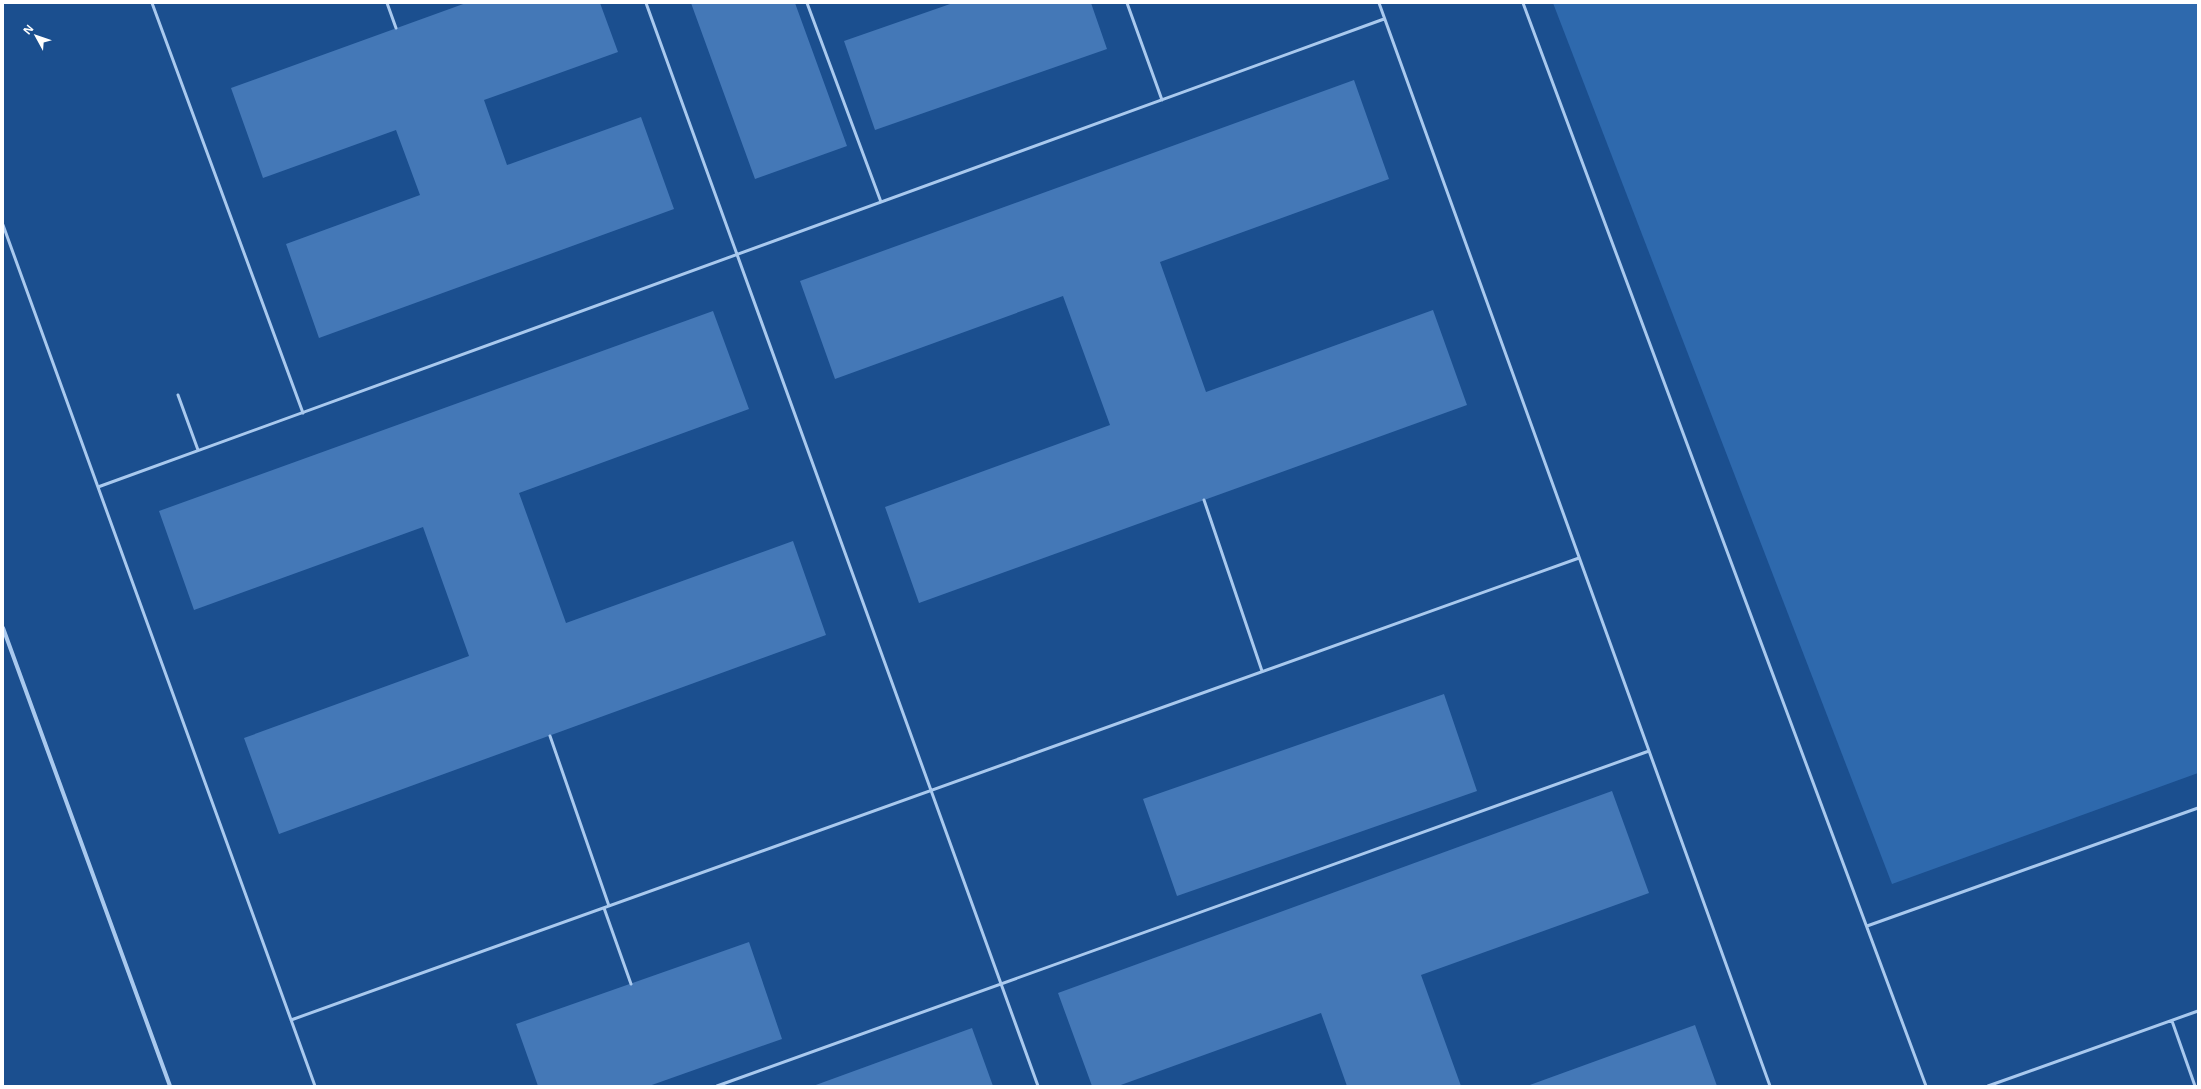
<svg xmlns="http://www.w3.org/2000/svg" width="2201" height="1089" viewBox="0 0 2201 1089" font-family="'Open Sans',sans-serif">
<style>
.green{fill:#2e69ad}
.building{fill:#4478b7}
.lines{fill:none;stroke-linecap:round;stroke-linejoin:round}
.lane{stroke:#a9c9ee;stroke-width:3}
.street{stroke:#a9c9ee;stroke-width:4}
</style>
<rect width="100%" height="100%" fill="#1b4f8f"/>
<path class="green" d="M1553,3H2198V773L1892,884Z"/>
<path class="building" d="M466,3H600L618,52L484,100L507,165L641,117L674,209L319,338L286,244L420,195L396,130L263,178L231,88Z
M691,3H795L847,146L755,179Z
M953,3H1091L1107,49L875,130L844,41Z
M1354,80L1389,179L1160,262L1206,392L1433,310L1467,405L919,603L885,507L1110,425L1063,296L835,379L800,281Z
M713,311L749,409L519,493L566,623L793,541L826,635L279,834L244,738L469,656L423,527L194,610L159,511Z
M1444,694L1477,791L1177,896L1143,799Z
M1612,791L1649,893L1421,975L1461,1086H1347L1321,1013L1118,1086H1092L1058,993Z
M749,942L782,1039L649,1086H538L516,1024Z
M1695,1025L1717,1086H1527Z
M972,1028L993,1086H813Z"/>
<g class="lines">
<path class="lane" d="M152,3L303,413
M387,3L396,28
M646,3L1038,1086
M807,3L881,202
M1127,3L1162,100
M1379,3L1770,1086
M1523,3L1926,1086
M3,225L315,1086
M178,395L198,450
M98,487L1384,19
M1204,500L1262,671
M550,736L609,906
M604,908L631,984
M1867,926L2198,808
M291,1020L1579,558
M2172,1021L2195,1086
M717,1086L1649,751
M1988,1086L2198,1011"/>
<path class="street" d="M3,628L170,1086"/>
</g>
<rect width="2201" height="1089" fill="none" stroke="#ffffff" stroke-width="8"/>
<g transform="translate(36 36) rotate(310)" stroke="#1b4f8f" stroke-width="3" paint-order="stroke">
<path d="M0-3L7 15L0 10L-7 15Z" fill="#ffffff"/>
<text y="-6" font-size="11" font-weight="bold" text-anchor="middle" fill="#ffffff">N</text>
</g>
</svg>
